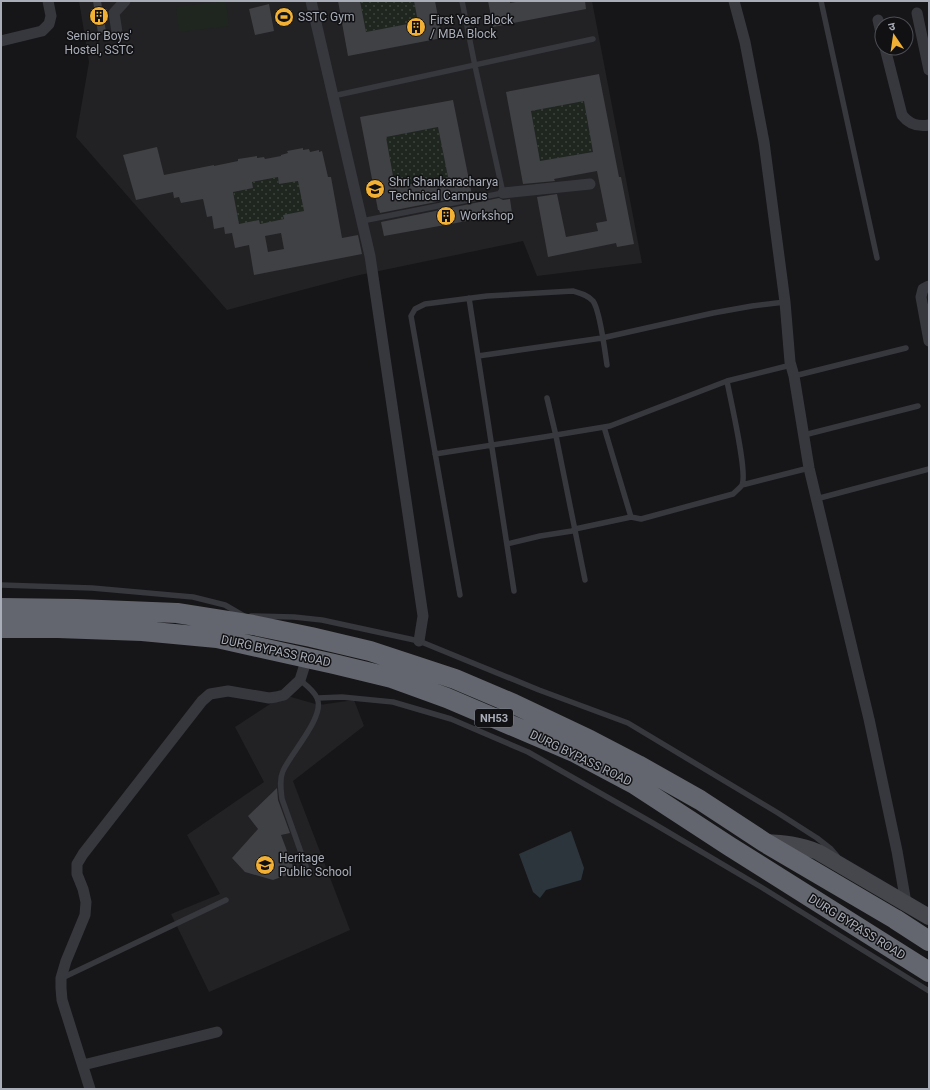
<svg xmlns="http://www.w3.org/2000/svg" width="930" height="1090" viewBox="0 0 930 1090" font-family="Roboto,'Noto Sans Devanagari',sans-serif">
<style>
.built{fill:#222225}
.park{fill:url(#park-dots)}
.pitch{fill:#1e261f}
.water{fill:#2c353c}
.building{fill:#404145;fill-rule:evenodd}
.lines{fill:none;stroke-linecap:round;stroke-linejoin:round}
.lane{stroke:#37383d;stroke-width:5.5}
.street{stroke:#37383d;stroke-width:11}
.secondary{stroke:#45474d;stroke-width:16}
.highway{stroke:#63666e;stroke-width:20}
.labels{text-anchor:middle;stroke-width:3;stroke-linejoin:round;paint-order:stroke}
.shield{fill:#111113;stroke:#7b7e86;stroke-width:1}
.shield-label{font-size:11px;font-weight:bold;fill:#a8adb8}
.poi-label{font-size:12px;fill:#a8adb8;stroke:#111113;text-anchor:start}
.street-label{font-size:12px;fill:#a8adb8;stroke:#111113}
</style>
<defs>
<pattern id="park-dots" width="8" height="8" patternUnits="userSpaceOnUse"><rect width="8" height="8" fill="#1e261f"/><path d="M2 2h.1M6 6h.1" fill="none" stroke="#3c433d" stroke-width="1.8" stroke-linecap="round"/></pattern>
</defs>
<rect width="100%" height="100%" fill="#161618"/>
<path class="built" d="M79,1H592L642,263L537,276L523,241L355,276L227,310L76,137L89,62Z
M284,695L319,705L354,700L364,726L293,781L350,930L209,992L171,914L220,894L187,835L264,782L235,727Z"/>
<path class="park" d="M360,1H414L418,22L366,32Z
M584,101L593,152L540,161L531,111Z
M438,127L448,177L395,187L386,137Z
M303,175L299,183L304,211L284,219L240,229L232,185L243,190L253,188L252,182L278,177L279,184L289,182Z"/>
<path class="pitch" d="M226,1L229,26L179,32L176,7Z"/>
<path class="water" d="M571,831L584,868L581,880L546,890L540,898L533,892L519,854Z"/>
<path class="building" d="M93,1H101L106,32L98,33Z
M338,1H360L366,32L418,22L414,1H435L442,38L348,56Z
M488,1H510V3L522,1H585L586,9L493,27Z
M269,4L274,31L255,35L249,9Z
M599,74L619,177H621L634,244L617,247L616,243L548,257L537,197L557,194L566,237L598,231L596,223L607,221L597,171L554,179L555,181L523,184L506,92ZM584,101L593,152L540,161L531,111Z
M453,100L472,195L380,213L379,210H378L360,117ZM438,127L448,177L395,187L386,137Z
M157,147L164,175L214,165V166L238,161V159L257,156V158L264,157L265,159L281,156V155L288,153L287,151L303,148V150L309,149L310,152L319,150V152L322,151L328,177H331L342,238L358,235L362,254L254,275L249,245L235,248L232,233L225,234L224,227L214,229L212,216L207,217L203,199L181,203L179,197L174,198L173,192L136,200L123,155ZM278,177L279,184L298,181L304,211L283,215L284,219L260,224L259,220L239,224L233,192L253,188L252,182ZM281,233L284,249L268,252L265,236Z
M499,198L503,200L510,199L512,213L384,236L381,222Z
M277,788L278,800L290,833L281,835L295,872L273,880L245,872L232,858L258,829L248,816Z"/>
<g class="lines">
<path class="lane" d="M821,1L877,258
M333,96L593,39
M362,221L503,193L475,66L462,1
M469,298L514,591
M478,356L602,338L713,313L752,306L785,302
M794,376L906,348
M547,398L556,436L585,580
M604,427L631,517L641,519L733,494C736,491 740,488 742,485C748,473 730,398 727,381
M804,435L918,406
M435,454L544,437L610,426L727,381L791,365
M742,485L809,468
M816,499L929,469
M507,544L540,536L572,531L575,529L631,517
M1,585L92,588L193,597L225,605L244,616
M460,595L411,316L415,309L425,304L487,296L573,291C580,293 588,295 593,301C600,310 605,352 607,365
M251,616L294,617L322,620L419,641L539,690L628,723L778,813L817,838L831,849L837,856
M300,680C306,685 314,691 317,698C326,716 290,754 283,771C279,780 281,790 282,799L309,875
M318,698L342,697L393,702L451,719L528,752L651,822L761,887L929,991
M62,978L226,900"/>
<path class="street" d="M311,1L370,256L423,616L419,641
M734,1L745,42L764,142L785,302L790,362L794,376L809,468L869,719L897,851L906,903
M917,13L929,70
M878,20L882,37
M117,32L114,13L125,1
M1,41L42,31L49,24L51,16L48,1
M885,48L902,115C909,124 917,127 929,125
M503,193L590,184
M929,286L923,289L921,297L929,341
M83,1065L217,1032
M90,1089L62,1000L61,988V978L66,961L85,915L86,902L83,889L77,874V864L83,854L202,701L210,694L228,691L269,698L276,697L284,695L300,680L307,658"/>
<path class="secondary" d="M764,842C784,843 799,844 818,852L929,917"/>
<path class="highway" d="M1,608L77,609L177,613L253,625L311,637L370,651L455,679L514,704L590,740L638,765L700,800L764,842L895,919L929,941
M1,628H58L142,631L217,638L334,664L392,678L447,698L574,752L634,784L729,846L929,972"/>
</g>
<defs>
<symbol id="building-disc" viewBox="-11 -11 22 22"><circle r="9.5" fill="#f2b134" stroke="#111113"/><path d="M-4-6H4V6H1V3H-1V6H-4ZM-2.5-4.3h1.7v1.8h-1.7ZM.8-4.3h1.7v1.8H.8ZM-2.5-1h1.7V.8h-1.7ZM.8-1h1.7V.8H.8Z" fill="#111"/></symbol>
<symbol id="stadium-disc" viewBox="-11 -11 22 22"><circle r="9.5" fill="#f2b134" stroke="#111113"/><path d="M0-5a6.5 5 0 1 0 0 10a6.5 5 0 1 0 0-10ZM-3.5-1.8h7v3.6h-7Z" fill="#111"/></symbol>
<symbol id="university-disc" viewBox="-11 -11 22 22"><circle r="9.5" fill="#f2b134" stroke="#111113"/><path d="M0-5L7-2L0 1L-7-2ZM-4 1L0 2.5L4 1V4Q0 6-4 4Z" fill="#111"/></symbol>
<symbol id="school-disc" viewBox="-11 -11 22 22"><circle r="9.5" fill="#f2b134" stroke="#111113"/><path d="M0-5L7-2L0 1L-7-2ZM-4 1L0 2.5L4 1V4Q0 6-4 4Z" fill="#111"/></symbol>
</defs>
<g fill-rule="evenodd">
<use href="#building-disc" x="88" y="5" width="22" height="22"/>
<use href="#stadium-disc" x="273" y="6" width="22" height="22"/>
<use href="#building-disc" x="405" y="16" width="22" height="22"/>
<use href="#university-disc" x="364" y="178" width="22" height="22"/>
<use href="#building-disc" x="435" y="205" width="22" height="22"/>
<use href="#school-disc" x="254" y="854" width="22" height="22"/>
</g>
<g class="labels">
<rect class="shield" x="475" y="709" width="38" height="18" rx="3"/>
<g class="shield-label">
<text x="494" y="722">NH53</text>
</g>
<g class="poi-label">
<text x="298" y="21">SSTC Gym</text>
<text x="430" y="24">First Year Block<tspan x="430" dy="14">/ MBA Block</tspan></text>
<text x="99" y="40" text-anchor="middle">Senior Boys'<tspan x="99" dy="14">Hostel, SSTC</tspan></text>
<text x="389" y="186">Shri Shankaracharya<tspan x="389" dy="14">Technical Campus</tspan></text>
<text x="460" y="220">Workshop</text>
<text x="279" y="862">Heritage<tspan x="279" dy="14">Public School</tspan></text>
</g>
<g class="street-label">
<text transform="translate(276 651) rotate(12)" y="4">DURG BYPASS ROAD</text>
<text transform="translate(581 758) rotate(26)" y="4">DURG BYPASS ROAD</text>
<text transform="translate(857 927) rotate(32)" y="4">DURG BYPASS ROAD</text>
</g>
</g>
<rect width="930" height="1090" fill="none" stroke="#a8adb8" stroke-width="4"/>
<g transform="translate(894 36) rotate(347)"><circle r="19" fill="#111113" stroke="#4d4f55"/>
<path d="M0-3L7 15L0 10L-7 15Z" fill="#f2b134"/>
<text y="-6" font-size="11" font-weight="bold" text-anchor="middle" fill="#a8adb8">उ</text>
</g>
</svg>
